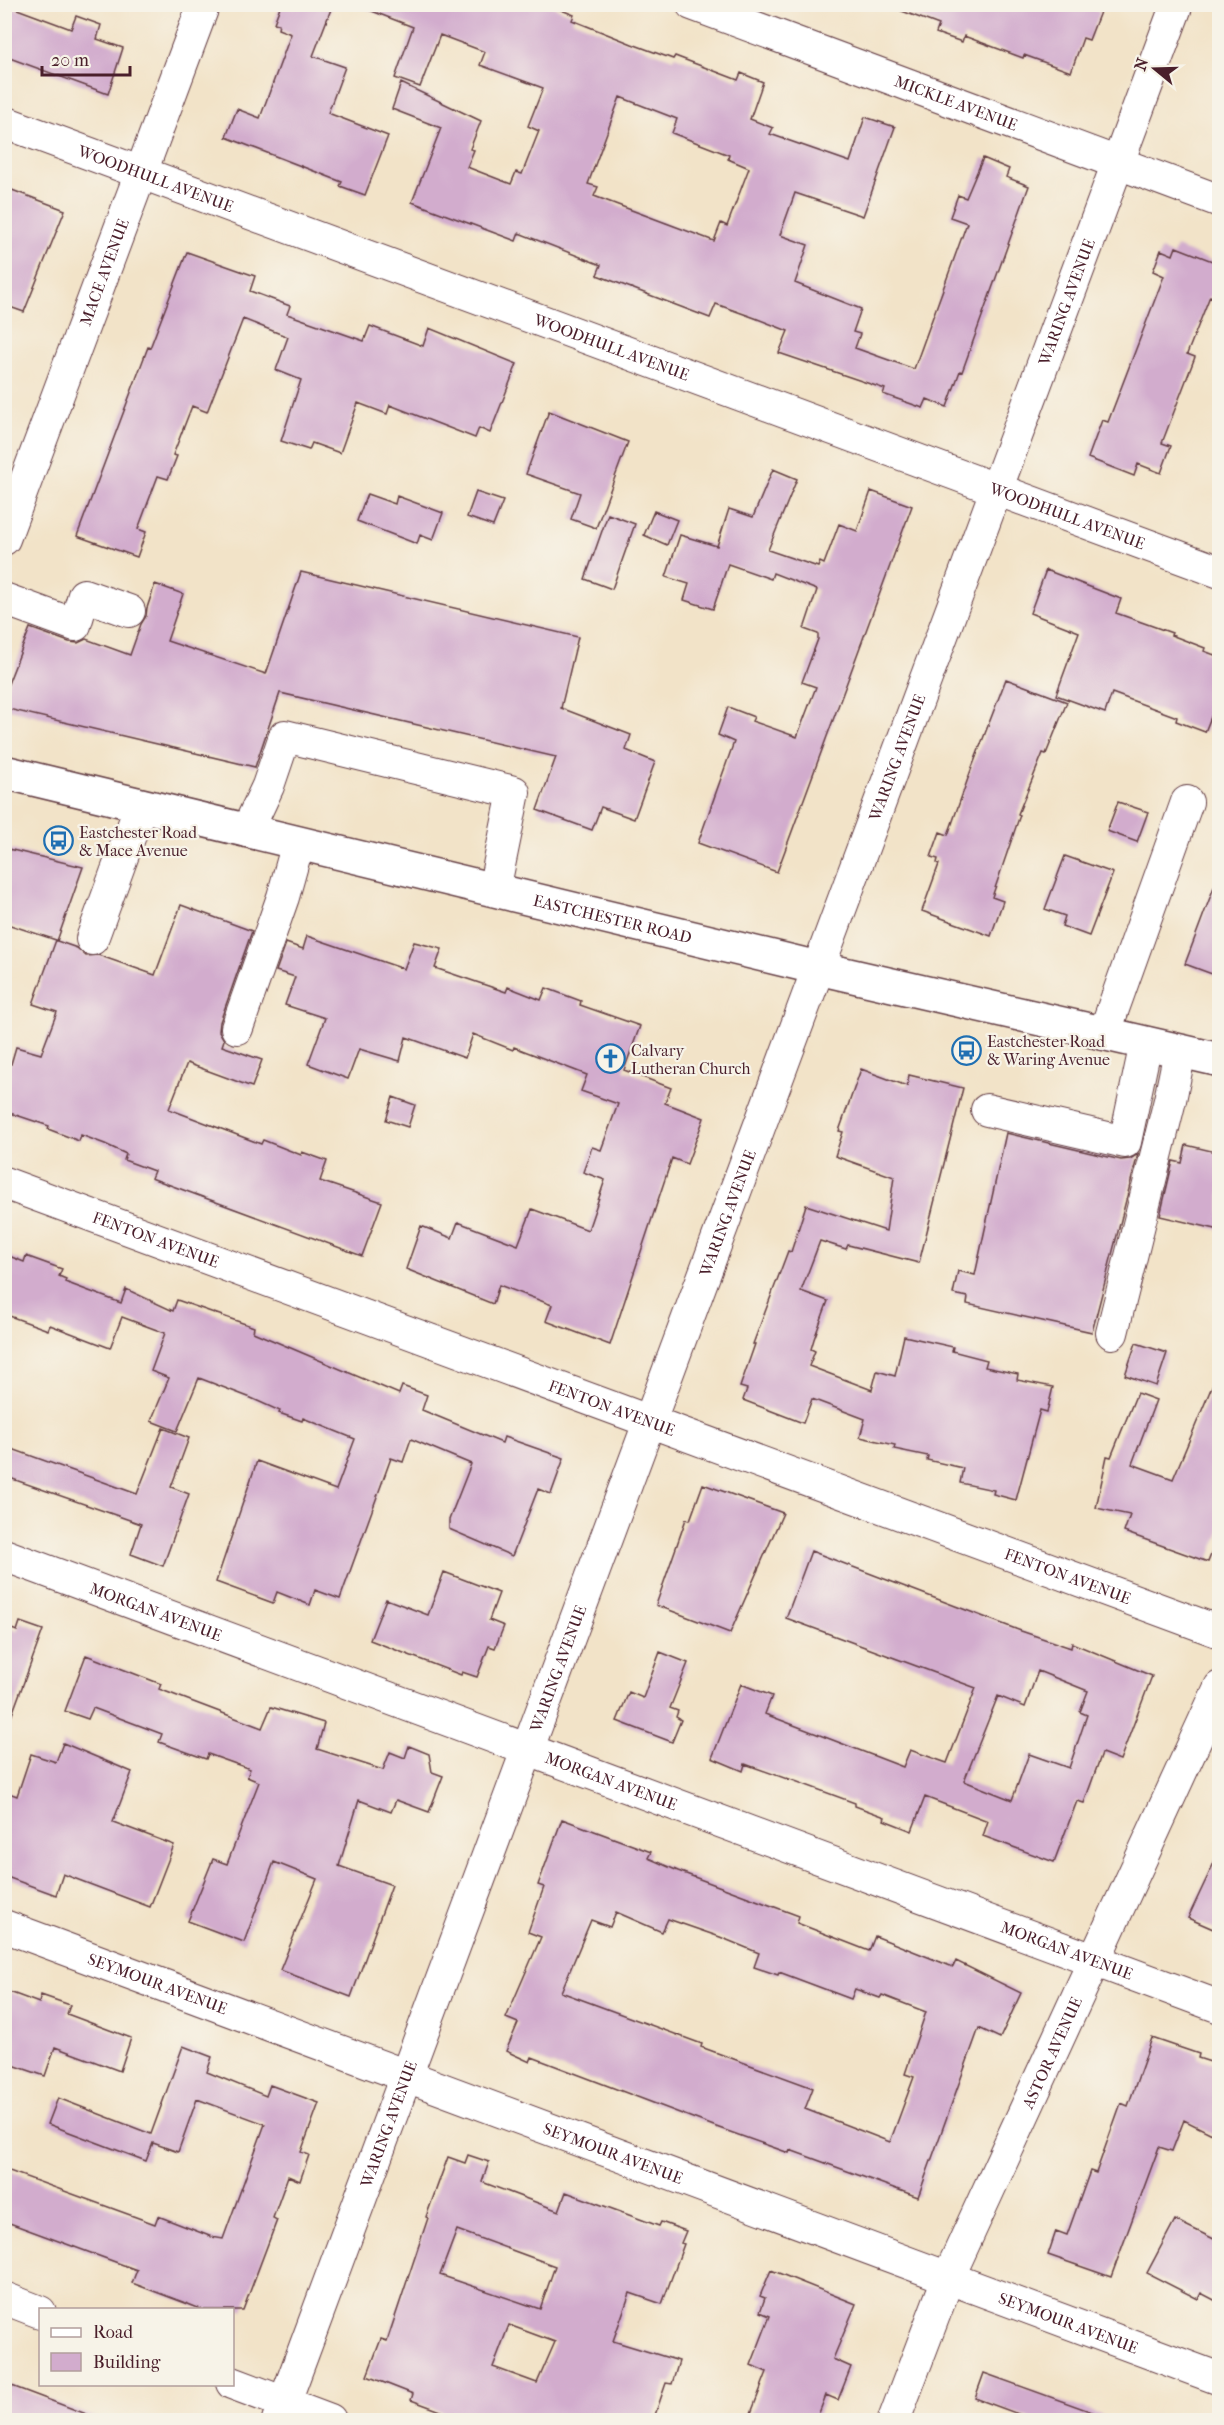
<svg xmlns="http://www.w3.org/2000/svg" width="1224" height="2425" viewBox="0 0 1224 2425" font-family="'IM FELL French Canon',serif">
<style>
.building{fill:#d2accd;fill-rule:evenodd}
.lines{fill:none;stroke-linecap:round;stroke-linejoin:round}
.minor-casing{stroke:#633c43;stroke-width:34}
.major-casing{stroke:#633c43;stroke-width:36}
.minor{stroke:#fff;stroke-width:32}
.major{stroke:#fff;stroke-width:33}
.labels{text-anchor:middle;stroke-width:4.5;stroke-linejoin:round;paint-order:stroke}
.street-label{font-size:16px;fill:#4a1f2b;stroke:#f7f3e8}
.poi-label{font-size:16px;fill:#4a1f2b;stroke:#f7f3e8;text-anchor:start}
</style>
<rect width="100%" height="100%" fill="#f7f3e8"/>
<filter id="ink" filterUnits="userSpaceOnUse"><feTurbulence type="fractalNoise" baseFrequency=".0167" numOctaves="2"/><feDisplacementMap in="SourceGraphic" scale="12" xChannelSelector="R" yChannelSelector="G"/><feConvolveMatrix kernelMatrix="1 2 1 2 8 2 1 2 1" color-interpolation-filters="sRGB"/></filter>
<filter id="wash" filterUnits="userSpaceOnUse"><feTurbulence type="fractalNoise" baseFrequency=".008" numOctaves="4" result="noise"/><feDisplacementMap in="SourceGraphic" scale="24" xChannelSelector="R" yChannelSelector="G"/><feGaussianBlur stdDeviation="1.35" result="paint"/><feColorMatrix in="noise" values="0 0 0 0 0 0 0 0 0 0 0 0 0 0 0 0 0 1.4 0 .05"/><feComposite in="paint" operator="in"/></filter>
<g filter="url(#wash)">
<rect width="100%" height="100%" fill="#f2e3c8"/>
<g id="blocks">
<path class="building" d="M281,4H333L313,56L345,67L328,113L388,136L365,195L340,186L342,182L226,137L237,109L260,118L291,34L278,29L279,24L274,23Z
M360,4H546L574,15L572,20L632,44L673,59L675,56L738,80L741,73L763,82L750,119L773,128L770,134L850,162L865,117L895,127L863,216L795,193L780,235L808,245L795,283L861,309L853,332L860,334L855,348L914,369L967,223L950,217L958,195L966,198L983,158L1009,169L1006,177L1029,186L962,372L960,371L947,407L927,399L923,408L883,394L885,389L779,353L788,331L755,318L716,304L710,318L597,275L601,265L519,233L516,241L412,202L441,128L392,109L401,83L481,121L470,149L474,150L467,167L511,184L516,172L522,174L539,131L528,126L543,88L480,65L485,52L440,35L420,87L395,78L413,27L359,6ZM620,97L677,119L672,133L729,155L728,159L749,168L727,226L721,223L714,241L594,196L598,187L588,184Z
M891,4H1080L1100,12L1089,40L1083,38L1071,72L1024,55L1023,58L964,36L962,42L936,33L939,25L891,7Z
M9,6L71,29L76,16L101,25L97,39L123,48L108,94L4,56V19Z
M4,187L65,210L24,312L4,305Z
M1176,247L1220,264V300L1210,296L1187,354L1195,357L1162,443L1171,446L1161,473L1138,464L1134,476L1088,458L1102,420L1108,422L1164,276L1153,271L1161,250L1173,255Z
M187,252L255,276L250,291L290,306L287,314L364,341L370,326L423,346L429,328L517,364L490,433L479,428L475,438L390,405L387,414L358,403L340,453L312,443L309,450L281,441L301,380L276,370L288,337L243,319L207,412L192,406L173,455L177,456L168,479L158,476L138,529L146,532L137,557L77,536L148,347L150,348Z
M549,411L628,442L596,528L571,519L580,493L526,474Z
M773,469L797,479L768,550L818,567L820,562L824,564L839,524L857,531L871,491L912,506L777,872L698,843L734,742L718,735L728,707L754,717L752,721L797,737L816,687L802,682L818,639V634L804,629L817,590L773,573L771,579L728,564L713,609L684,600L689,584L666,577L680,535L717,546L729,509L753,517Z
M476,492L503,501L493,526L467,517Z
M367,494L395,504L397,496L443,513L433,540L420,535L417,544L357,521Z
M654,511L677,520L667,545L644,535Z
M608,514L635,524L612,589L585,579Z
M1046,570L1121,599L1116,613L1172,633L1171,635L1205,648L1204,651L1220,657V694L1205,732L1176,721L1177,717L1112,693L1105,713L1056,695L1079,632L1030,613Z
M301,572L578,637L561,708L631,735L626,750L655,762L634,819L601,807L592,830L537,810L556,757L280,693L255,767L4,708V694L30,628L69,642L78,643L86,639L130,655L141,624L146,616L147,608L155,584L183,594L167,641L266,674Z
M1006,679L1067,702L1046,754L1043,753L1018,814L1020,815L992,897L1003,901L991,936L922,911L939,864L937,863L938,859L931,857L940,832L948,835L971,770Z
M1118,802L1148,812L1137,842L1107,831Z
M4,848L83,867L57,941L77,948L86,956L98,955L155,975L181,905L252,931L220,1022L219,1031L224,1040L222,1046L262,1060L252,1087L187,1063L169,1109L261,1144L263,1140L301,1155L302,1152L327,1161L320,1181L382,1202L362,1256L151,1178L154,1171L124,1160L126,1154L105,1144L81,1135L79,1141L48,1129L49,1126L4,1111V1062L11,1064L16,1047L41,1054L57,1012L33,1004L56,940L4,923Z
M1065,856L1113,873L1089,936L1062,926L1065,916L1045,909Z
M1217,879H1220V977L1185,964Z
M307,936L404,969L414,942L442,949L435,968L506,992L508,987L541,1000L546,988L581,1001L580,1005L640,1026L624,1070L671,1088L665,1103L704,1118L687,1164L672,1158L610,1345L546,1321L552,1305L499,1285L493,1304L406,1269L421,1226L452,1238L458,1222L518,1245L532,1209L588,1230L605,1180L583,1172L592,1147L601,1150L618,1104L581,1091L587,1075L514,1047L513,1050L473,1034L465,1058L406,1037L400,1061L359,1049L348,1079L308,1064L325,1018L285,1005L295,977L276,971L286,943L303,949Z
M861,1069L907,1086L909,1075L963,1088L919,1263L848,1245L846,1249L820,1241L801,1291L828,1301L814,1339L811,1349L815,1351L809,1366L872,1390L877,1371L895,1376L904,1336L953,1347L952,1351L987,1360L985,1367L1018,1374L1017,1380L1053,1387L1047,1412L1040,1410L1016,1500L993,1494L994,1490L960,1483L963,1468L927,1460L928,1456L894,1449L895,1445L860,1437L865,1419L812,1399L803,1423L743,1400L747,1389L740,1387L755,1344H753L788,1251L791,1252L806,1205L886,1231L894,1177L835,1156L843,1132L839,1131Z
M393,1097L415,1105L408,1127L386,1120Z
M1006,1133L1121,1160L1130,1159L1138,1154L1092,1332L967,1304L968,1297L953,1294L958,1271L975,1275Z
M1186,1145L1220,1153V1230L1160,1216L1173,1161L1182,1163Z
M4,1254L24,1262L26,1256L62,1269L59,1276L66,1279L65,1282L121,1303L126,1289L173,1311L177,1300L254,1327L253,1332L399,1394L402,1386L427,1395L422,1410L502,1443L504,1437L564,1458L551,1494L538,1489L512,1556L449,1529V1520L471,1464L411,1439L403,1462L391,1458L340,1599L315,1590L310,1605L277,1592L273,1603L216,1582L257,1461L336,1490L355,1439L303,1418L302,1421L279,1413L280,1411L251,1398L199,1378L177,1431L151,1421L169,1378L151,1371L165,1333L122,1317L110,1348L50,1325L48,1330L4,1314Z
M1136,1343L1167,1353L1156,1386L1125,1375Z
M1218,1372L1220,1532L1208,1562L1124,1532L1130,1515L1096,1508L1107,1456L1111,1457L1137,1393L1156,1400L1132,1464L1173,1479Z
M163,1428L189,1438L171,1487L189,1494L163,1566L131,1554L141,1524L4,1476V1446L137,1494Z
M703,1484L783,1513L730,1633L656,1605L686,1519L690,1520Z
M811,1551L1021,1631L1071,1648L1072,1643L1152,1676L1120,1760L1102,1753L1084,1803L1077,1801L1054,1862L983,1836L988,1821L925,1797L912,1831L884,1820L885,1817L855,1806V1803L787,1778V1779L745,1764L743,1771L712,1758L741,1684L772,1696L765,1714L903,1767L910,1750L947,1763L976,1688L786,1618ZM1038,1671L1088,1691L1080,1712L1087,1715L1069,1768L1029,1754L1012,1800L964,1781L998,1696L1025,1707Z
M444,1572L499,1593L489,1620L504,1626L495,1648L489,1646L477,1677L462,1672L461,1675L370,1640L386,1599L428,1615Z
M20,1622L43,1630L7,1728L4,1727V1626L17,1631Z
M660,1652L688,1663L670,1708L678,1711L676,1717L681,1720L672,1742L617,1721L629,1692L643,1698Z
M86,1655L161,1684L159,1689L262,1728L271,1707L324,1723L317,1749L383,1770L390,1752L405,1758L409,1746L429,1754L432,1772L443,1776L429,1812L396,1800L391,1812L359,1800L339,1866L392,1885L351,1997L280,1970L317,1879L274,1862L244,1942L188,1921L213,1859L227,1864L259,1782L247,1777L250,1769L208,1754L206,1759L159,1742L162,1734L93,1708L88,1719L65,1711Z
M63,1743L132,1772L113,1822L174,1845L150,1907L63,1874L56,1895L4,1876V1791L17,1796L31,1754L56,1762Z
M562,1819L651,1852L648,1858L678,1871L799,1916L797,1923L869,1951L875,1936L953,1967L956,1961L1021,1993L1000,2038L979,2028L918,2197L790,2150L789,2153L719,2128L532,2057L530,2062L506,2051L518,2023L506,2018L541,1937L528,1932L544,1887L538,1885ZM616,1912L662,1932L668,1919L720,1937L759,1953L754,1967L778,1975L779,1972L851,1999L855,1989L880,1998L882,1995L926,2012L905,2074L914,2077L890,2142L805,2109L813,2088L701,2047L702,2044L561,1992L591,1920L610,1927Z
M1220,1850V1932L1188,1918Z
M4,1990L39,2003L41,1995L70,2005L67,2014L131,2038L120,2071L55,2047L45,2076L4,2062Z
M1152,2038L1199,2054L1198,2058L1220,2065V2138L1184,2120L1172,2151L1159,2147L1111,2277L1048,2255L1056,2231L1067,2235L1090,2171L1096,2173L1121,2103L1128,2106Z
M183,2046L212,2057L207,2072L266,2096L270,2085L319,2103L301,2152L309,2155L300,2181L288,2176L273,2218L277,2220L243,2310H203L188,2304L132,2283L137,2270L4,2221V2169L155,2224L158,2216L212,2237L223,2239L265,2124L197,2099L178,2152L153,2143L146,2161L48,2124L58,2098L151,2134Z
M468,2155L489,2162L482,2182L559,2211L566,2192L659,2226L661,2222L686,2231L681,2243L684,2244L662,2304L630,2293L613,2341L679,2361L672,2384L666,2383L653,2421H468L411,2400L413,2394L367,2376L381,2339L387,2341L428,2218L426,2217L448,2157L465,2163ZM457,2230L555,2266L540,2309L440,2275ZM509,2325L555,2342L537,2383L493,2367Z
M1175,2220L1220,2242V2303L1201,2293L1198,2299L1147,2273Z
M771,2270L856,2304L833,2359L851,2367L838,2400L826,2395L816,2421H748L767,2372L751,2365L770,2316L760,2312L765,2298L760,2296Z
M984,2373L1106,2417V2421H1037L975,2398Z
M4,2383L97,2418V2421H4Z"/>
</g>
</g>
<g filter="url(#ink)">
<use href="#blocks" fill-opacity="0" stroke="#633c43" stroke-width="1.5"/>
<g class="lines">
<defs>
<g id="minor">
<path id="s1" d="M692,4L1220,201"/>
<path id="s2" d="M4,122L1220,572"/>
<path id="s3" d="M4,539L204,4"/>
<path d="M4,599L75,625L84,595L129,611"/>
<path d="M247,831L268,786L285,736L514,792L494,890"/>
<path d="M92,939L141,805"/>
<path d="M237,1028L283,897L298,843"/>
<path d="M1104,1034L1187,802"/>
<path d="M987,1110L1125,1142L1146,1043"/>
<path id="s4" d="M4,1183L1220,1632"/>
<path d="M1112,1333L1170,1100L1180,1051"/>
<path id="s5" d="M4,1555L1220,2007"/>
<path id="s6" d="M4,1926L1220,2379"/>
<path d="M4,2298L40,2312"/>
<path d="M232,2383L330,2420"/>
<path id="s7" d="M278,2420L1177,4"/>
<path id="s8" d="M894,2420L948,2278L1220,1687"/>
</g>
<g id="major">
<path id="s9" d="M4,772L818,968L1220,1060"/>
</g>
</defs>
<use href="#minor" class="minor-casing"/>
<use href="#major" class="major-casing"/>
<use href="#minor" class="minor"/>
<use href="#major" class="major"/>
</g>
</g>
<defs>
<symbol id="bus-ring" viewBox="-11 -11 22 22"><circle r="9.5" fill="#f7f3e8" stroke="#1f6fb2" stroke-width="1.5"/><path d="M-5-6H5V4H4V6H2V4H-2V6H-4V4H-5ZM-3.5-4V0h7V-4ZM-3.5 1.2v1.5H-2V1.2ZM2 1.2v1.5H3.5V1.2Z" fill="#1f6fb2"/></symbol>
<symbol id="church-ring" viewBox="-11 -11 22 22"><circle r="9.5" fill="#f7f3e8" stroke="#1f6fb2" stroke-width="1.5"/><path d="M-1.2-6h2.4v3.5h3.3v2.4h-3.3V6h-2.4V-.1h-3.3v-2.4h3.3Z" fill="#1f6fb2"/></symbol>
</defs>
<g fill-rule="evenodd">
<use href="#bus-ring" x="42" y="824" width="33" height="33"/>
<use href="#bus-ring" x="950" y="1034" width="33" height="33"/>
<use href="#church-ring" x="594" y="1042" width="33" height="33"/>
</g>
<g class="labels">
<g class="street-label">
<text dy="6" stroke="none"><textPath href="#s1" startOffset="282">MICKLE AVENUE</textPath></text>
<text dy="6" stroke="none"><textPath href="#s2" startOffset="162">WOODHULL AVENUE</textPath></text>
<text dy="6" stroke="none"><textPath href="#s3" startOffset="285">MACE AVENUE</textPath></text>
<text dy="6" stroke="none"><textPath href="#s7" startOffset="2260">WARING AVENUE</textPath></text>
<text dy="6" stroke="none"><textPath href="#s2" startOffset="648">WOODHULL AVENUE</textPath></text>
<text dy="6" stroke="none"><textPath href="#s2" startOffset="1134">WOODHULL AVENUE</textPath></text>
<text dy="6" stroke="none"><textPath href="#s7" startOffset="1774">WARING AVENUE</textPath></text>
<text dy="6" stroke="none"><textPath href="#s9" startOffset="626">EASTCHESTER ROAD</textPath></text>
<text dy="6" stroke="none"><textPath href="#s7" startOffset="1288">WARING AVENUE</textPath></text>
<text dy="6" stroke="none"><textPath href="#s4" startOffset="162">FENTON AVENUE</textPath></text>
<text dy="6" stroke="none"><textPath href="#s4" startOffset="648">FENTON AVENUE</textPath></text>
<text dy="6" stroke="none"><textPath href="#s4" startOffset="1134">FENTON AVENUE</textPath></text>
<text dy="6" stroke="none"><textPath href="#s5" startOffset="162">MORGAN AVENUE</textPath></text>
<text dy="6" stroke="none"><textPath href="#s7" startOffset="802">WARING AVENUE</textPath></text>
<text dy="6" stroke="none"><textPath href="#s5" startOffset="648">MORGAN AVENUE</textPath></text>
<text dy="6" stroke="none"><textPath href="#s5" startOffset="1134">MORGAN AVENUE</textPath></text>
<text dy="6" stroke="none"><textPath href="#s6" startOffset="164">SEYMOUR AVENUE</textPath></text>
<text dy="6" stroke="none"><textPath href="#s8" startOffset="400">ASTOR AVENUE</textPath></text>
<text dy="6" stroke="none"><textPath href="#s7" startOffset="316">WARING AVENUE</textPath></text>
<text dy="6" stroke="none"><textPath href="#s6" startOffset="650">SEYMOUR AVENUE</textPath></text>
<text dy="6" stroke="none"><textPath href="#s6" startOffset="1136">SEYMOUR AVENUE</textPath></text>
</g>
<g class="poi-label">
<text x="79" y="838">Eastchester Road<tspan x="79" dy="18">&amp; Mace Avenue</tspan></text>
<text x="987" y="1047">Eastchester Road<tspan x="987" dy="18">&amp; Waring Avenue</tspan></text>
<text x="631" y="1056">Calvary<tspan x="631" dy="18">Lutheran Church</tspan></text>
</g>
</g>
<rect width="1224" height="2425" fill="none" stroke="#f7f3e8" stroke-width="24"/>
<rect x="39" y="2308" width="195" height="78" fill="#f7f3e8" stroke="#b29e9c" stroke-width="1.5"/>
<rect x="51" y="2328" width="30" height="9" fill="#ffffff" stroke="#b29e9c" stroke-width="1.5"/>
<text x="93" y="2338" font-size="18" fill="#4a1f2b">Road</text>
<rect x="51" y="2353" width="30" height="18" fill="#d2accd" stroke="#b29e9c" stroke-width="1.5"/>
<text x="93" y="2368" font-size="18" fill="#4a1f2b">Building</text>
<g transform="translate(1155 69) rotate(289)" stroke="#f7f3e8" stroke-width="4.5" paint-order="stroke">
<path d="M0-4.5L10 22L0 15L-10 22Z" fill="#4a1f2b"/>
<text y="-9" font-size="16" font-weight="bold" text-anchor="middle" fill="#4a1f2b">N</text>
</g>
<path d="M42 66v9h88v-9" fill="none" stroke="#4a1f2b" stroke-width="3"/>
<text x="51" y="66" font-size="18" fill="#4a1f2b" stroke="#f7f3e8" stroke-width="4.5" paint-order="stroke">20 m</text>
</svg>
